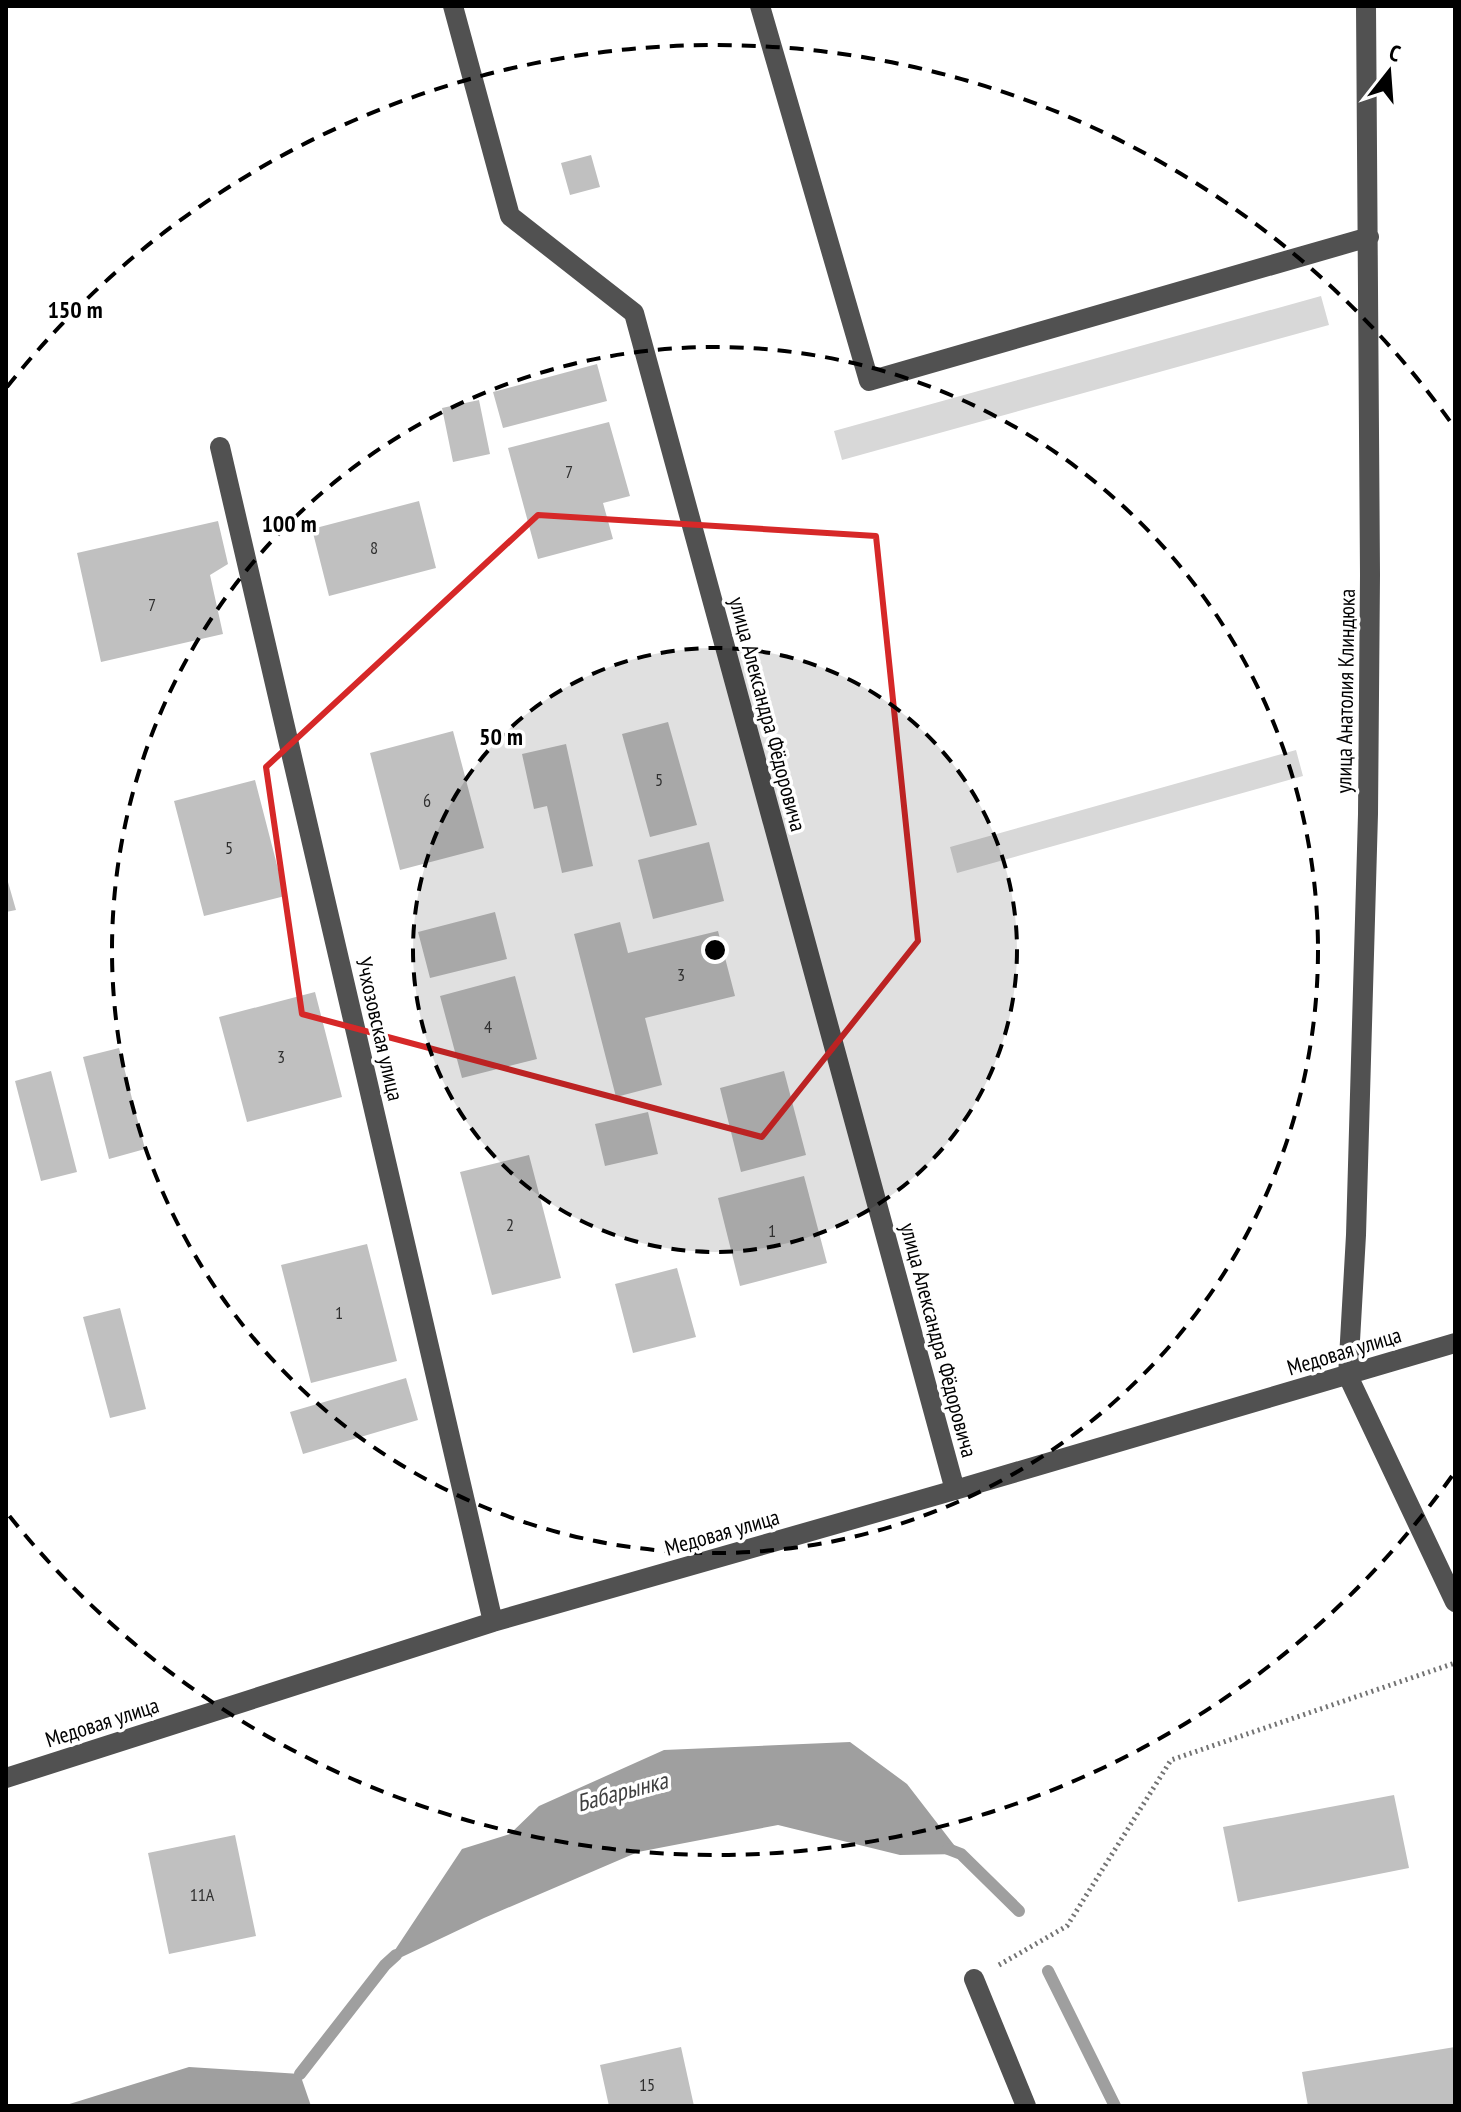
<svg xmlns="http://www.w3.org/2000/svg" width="1461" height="2112" viewBox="0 0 1461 2112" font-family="'PT Sans Narrow',sans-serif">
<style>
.green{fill:#d8d8d8}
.water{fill:#9f9f9f}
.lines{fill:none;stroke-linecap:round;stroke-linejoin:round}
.stream{stroke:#9f9f9f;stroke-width:12}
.building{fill:#c0c0c0}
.path{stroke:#737373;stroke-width:5;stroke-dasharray:2 4;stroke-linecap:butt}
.minor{stroke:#515151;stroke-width:20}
.marked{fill:none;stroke:#d62828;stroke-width:6;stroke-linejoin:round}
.ring{fill:none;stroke:#000;stroke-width:4;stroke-dasharray:14 10}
.labels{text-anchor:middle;stroke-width:7;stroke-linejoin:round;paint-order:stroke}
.number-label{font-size:18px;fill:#303030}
.street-label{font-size:22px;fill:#000;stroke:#fff}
.water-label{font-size:24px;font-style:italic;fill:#404040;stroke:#fff}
.centre{fill:#000;stroke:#fff;stroke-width:4}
.ring-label{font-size:24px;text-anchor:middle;font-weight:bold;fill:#000;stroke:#fff;stroke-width:7;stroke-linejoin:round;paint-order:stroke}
</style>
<rect width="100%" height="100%" fill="#fff"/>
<path class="green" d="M1321,296L1329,325L842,460L834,431Z
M1296,750L1303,776L957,873L950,847Z"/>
<path class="water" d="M850,1742L907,1784L961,1854L900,1855L778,1825L638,1852L484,1918L385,1965L462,1849L510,1834L539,1806L664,1750Z
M189,2067L300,2074L311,2106H63Z"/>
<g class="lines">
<path class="stream" d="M948,1849L961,1854L1019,1911
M1048,1971L1115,2106
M300,2074L385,1965L396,1955"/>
</g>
<path class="building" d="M591,155L600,187L570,195L561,163Z
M597,364L607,401L503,428L493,392Z
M479,400L490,454L453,462L442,408Z
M609,422L630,496L603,503L613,539L538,559L508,448Z
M419,501L436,568L329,596L312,529Z
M218,521L228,564L210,575L223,634L101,662L77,553Z
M668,722L697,825L650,837L622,734Z
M453,731L484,848L400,870L370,753Z
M566,744L593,866L562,873L547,806L534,809L522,754Z
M255,780L285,896L204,916L174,801Z
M709,842L724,901L653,919L638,860Z
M6,875L16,910L6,912Z
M495,912L507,959L430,978L418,932Z
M620,922L628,953L718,931L735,996L645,1018L662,1085L616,1097L574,934Z
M515,976L537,1059L462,1078L440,996Z
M315,992L342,1097L247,1122L219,1017Z
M119,1048L145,1149L109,1159L83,1057Z
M51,1071L77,1172L41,1181L15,1081Z
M784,1071L806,1155L741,1172L720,1088Z
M648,1112L658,1154L605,1166L595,1124Z
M529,1155L561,1278L492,1295L460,1172Z
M804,1176L827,1263L740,1286L718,1198Z
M367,1244L397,1361L311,1383L281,1265Z
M677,1268L696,1337L633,1353L615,1284Z
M120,1308L146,1409L110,1418L83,1317Z
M406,1378L418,1420L303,1454L290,1412Z
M1394,1795L1409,1868L1238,1902L1223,1827Z
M235,1835L256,1936L169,1954L148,1853Z
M681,2047L694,2106H609L600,2065Z
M1455,2047V2106H1308L1302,2072Z"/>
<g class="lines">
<path class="path" d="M999,1965L1067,1926L1171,1760L1455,1663"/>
<path class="minor" d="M453,6L510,216L634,313L955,1490
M760,6L869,381L1369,237
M1366,6L1370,575L1368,814L1356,1235L1348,1376L1455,1602
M220,447L493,1622
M6,1778L493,1622L955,1490L1455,1343
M974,1979L1026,2106"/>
</g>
<path class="marked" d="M538,515L876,536L918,941L762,1137L302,1014L266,767Z"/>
<circle cx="715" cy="950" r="302" fill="#000" fill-opacity=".12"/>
<g class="ring">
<circle cx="715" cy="950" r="302"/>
<circle cx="715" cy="950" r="603"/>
<path d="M1452 1476A905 905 0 0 1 7 1513M7 387A905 905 0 0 1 1452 424"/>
</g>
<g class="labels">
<g class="number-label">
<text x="569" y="478">7</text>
<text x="374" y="554">8</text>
<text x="152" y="611">7</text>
<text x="659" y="786">5</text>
<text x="427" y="807">6</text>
<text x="229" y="854">5</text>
<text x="681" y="981">3</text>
<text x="488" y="1033">4</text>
<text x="281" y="1063">3</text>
<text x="510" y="1231">2</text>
<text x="772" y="1237">1</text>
<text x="339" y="1319">1</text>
<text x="202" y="1901">11А</text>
<text x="647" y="2091">15</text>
</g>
<g class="street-label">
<text transform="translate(1345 691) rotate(-89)" y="8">улица Анатолия Клиндюка</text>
<text transform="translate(768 714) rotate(75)" y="8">улица Александра Фёдоровича</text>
<text transform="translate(380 1029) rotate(77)" y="8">Учхозовская улица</text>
<text transform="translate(939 1340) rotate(75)" y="8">улица Александра Фёдоровича</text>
<text transform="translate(1344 1351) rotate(-17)" y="8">Медовая улица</text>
<text transform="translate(722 1532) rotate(-16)" y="8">Медовая улица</text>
<text transform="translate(102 1722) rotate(-18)" y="8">Медовая улица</text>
</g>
<g class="water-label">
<text transform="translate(622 1792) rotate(-15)" y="8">Бабарынка</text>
</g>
</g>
<circle cx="715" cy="950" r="12" class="centre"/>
<g class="ring-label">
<text x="75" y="318">150 m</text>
<text x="289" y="532">100 m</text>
<text x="501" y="745">50 m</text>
</g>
<rect width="1461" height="2112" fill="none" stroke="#000000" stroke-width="16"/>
<g transform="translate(1389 72) rotate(17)" stroke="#ffffff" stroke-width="6" paint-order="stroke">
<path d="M0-6L14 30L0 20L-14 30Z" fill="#000000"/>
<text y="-12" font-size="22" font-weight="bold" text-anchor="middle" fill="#000000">С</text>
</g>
</svg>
